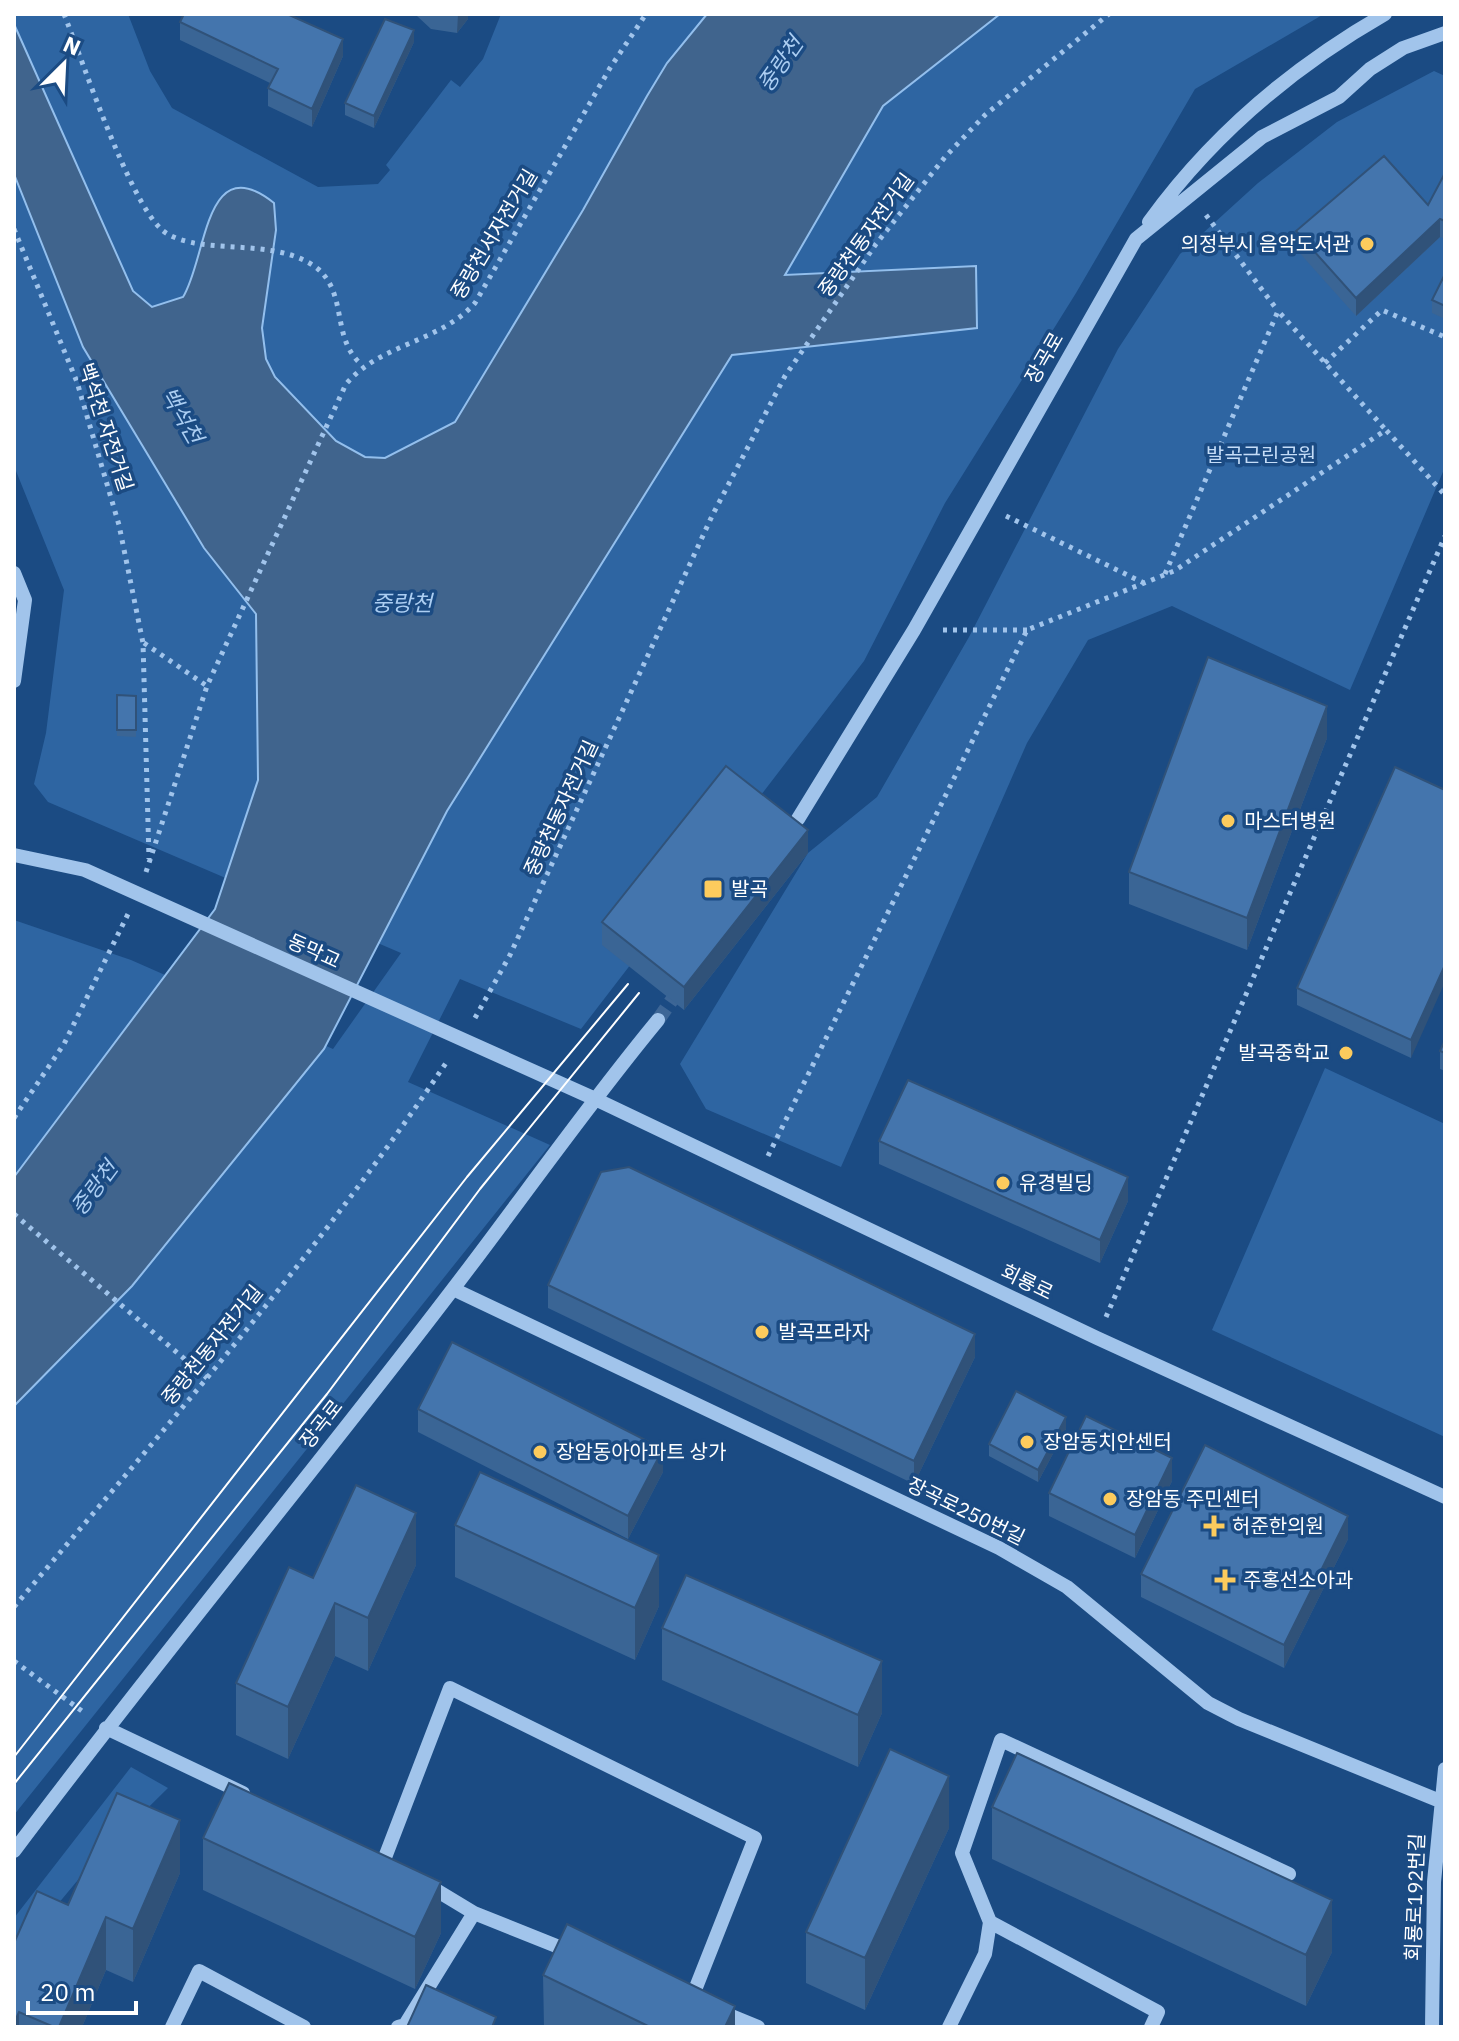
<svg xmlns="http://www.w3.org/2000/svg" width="1459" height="2041" viewBox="0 0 1459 2041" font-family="'IBM Plex Sans','Noto Sans KR',sans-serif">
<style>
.green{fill:#2e65a2}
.water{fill:#40648d;stroke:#93bfed;stroke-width:2}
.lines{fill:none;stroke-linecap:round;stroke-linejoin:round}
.minor-tunnel{stroke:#3d6696;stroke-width:14;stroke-dasharray:14 7;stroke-linecap:butt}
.path{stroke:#a1c4eb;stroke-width:5;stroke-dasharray:4 6;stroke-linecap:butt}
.minor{stroke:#a1c4eb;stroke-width:14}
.tram{stroke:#fff;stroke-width:2}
.wall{fill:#3a6595}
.shaded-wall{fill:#305279}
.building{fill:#4475ad;stroke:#305279;stroke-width:2}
.poi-dot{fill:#fccb5d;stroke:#1b4b83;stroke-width:3}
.labels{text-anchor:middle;stroke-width:7;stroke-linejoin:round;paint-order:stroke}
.street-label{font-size:20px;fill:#fff;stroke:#1b4b83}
.poi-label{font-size:20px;fill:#fff;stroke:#1b4b83;text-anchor:start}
.park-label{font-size:20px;fill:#c5ddf8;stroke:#1b4b83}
.water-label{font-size:22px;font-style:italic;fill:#accef2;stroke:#1b4b83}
</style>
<rect width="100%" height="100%" fill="#1b4b83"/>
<path class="green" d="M14,14H128L150,71L172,108L318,187L378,184L390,170L386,165L451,80L460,87L483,59L501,14H1324L1195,89L1076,293L945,503L864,661L581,1029L460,979L408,1082L550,1145L14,1815V920L131,960L333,1049L401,953L48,802L34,784L46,733L64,590L14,466Z
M1434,71L1445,76V467L1350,690L1172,606L1088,640L1027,743L841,1167L706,1109L680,1064L808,853L877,797L969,637L1118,349L1180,254L1258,183L1337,122Z
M1325,1068L1445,1124V1437L1212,1330Z
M131,1767L168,1788L92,1863L14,1957V1918Z"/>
<path class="water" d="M707,14H1000L883,106L785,275L976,266L977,328L732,355L447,811L324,1049L132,1286L14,1406V1177L215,909L258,780L256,614L204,548L83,347L14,174V24L133,291L152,307L183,297C207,259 204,147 274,203L276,230L262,328L266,359L275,377L336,441L365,457L385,458L455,422L583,210L647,96L667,63Z"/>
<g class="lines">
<path class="minor-tunnel" d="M658,1020L681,987"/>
<path class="path" d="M64,14C83,62 128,198 161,229C169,237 184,241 194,243C233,250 286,243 318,269C348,295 331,339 362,365
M1206,215L1278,311
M14,229L77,382L119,525L143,643L149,859
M1325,363L1382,310L1445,337
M1006,516L1144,583
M1165,574L1278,311L1386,430
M943,630H1027
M144,643L207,686
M146,872L207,686L346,384C381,343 439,343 475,303L610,68L646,14
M475,1018L510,955L712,516L785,376L876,244L945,157L985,115L1109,14
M14,1118L64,1044L128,914
M768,1156L1027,630L1174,571L1386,430L1445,495
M14,1214L207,1378
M1106,1317L1445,536
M14,1607C164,1429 318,1254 448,1060
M14,1661L86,1714"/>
<path class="minor" d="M1149,222C1212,135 1291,68 1385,14
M14,573L25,600L14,681
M798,819L914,630L1136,239L1262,137L1339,97L1370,69L1403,48L1445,33
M14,855L85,870L593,1098L1097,1338L1445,1497
M453,1289L999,1548L1067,1587L1208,1703L1239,1719L1440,1801
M106,1728L243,1793
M14,1851C157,1660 309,1478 453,1289C522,1199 586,1107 658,1020
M384,1860L450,1688L755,1838L691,2000
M426,1884L474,1913L574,1953
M990,1922L962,1853L1001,1740L1289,1874
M719,2011L758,2027
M172,2027L199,1971L304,2027
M398,2027L405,2025L474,1913
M949,2027L985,1954L990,1922L1158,2012L1151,2027
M1432,2027L1434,1882L1445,1769"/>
<path class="tram" d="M14,1757L467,1177L628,984
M14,1784L327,1394L480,1189L639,993"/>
</g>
<path class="wall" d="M411,14H468V19L457,33L431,29L417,16Z
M180,22L343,56L312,127L268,106V88L270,83L180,40Z
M414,42L374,128L345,115V103Z
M1445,173V239L1440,237L1356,316L1296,249V231L1428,205Z
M1445,274V319L1432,313V300Z
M117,695L136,696V737L117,736Z
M1327,738L1247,950L1129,904V872Z
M1445,790L1411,1058L1297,1005V988Z
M808,853L684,1010L602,945V922Z
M1445,1040V1071L1440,1069V1051Z
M879,1141L1128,1201L1100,1263L879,1164Z
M548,1285L975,1357L914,1484L548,1308Z
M418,1409L663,1472L628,1539L418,1432Z
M1066,1429L1038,1482L989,1456V1444Z
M1172,1481L1135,1558L1049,1516V1493Z
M455,1525L659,1606L635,1660L455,1577Z
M1348,1539L1284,1668L1141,1597V1574Z
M416,1565L368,1671L335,1656L288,1759L236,1735V1683L313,1578Z
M662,1628L882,1713L858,1767L662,1680Z
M992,1807L1332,1952L1306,2006L992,1859Z
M949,1828L865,2010L806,1983V1932Z
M203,1838L441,1933L415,1989L203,1890Z
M180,1873L133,1982L106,1970L82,2027H14L37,1891L68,1905Z
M543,1975L735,2027H544Z"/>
<path class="shaded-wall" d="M458,14H468V19L457,33Z
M414,30V42L374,128V116Z
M343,39V56L312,127V109Z
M1440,219V237L1356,316V298Z
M1327,706V738L1247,950V918Z
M808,830V853L684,1010V987Z
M1445,965V982L1411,1058V1040Z
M1128,1177V1201L1100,1263V1240Z
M975,1334V1357L914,1484V1461Z
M1066,1417V1429L1038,1482V1470Z
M663,1449V1472L628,1539V1516Z
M1172,1458V1481L1135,1558V1535Z
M416,1513V1565L368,1671V1618Z
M1348,1516V1539L1284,1668V1645Z
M659,1555V1606L635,1660V1608Z
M335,1603V1656L288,1759V1707Z
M882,1661V1713L858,1767V1715Z
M949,1776V1828L865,2010V1958Z
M180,1820V1873L133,1982V1929Z
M441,1882V1933L415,1989V1937Z
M1332,1900V1952L1306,2006V1955Z
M106,1917V1970L82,2027H59Z
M735,2006V2027H725Z
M19,2012V2027H14V2023Z"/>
<path class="building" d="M184,14H287L343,39L312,109L268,88L278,69L180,22Z
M385,19L414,30L374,116L345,103Z
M1384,156L1428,205L1445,173V221L1440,219L1356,298L1296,231Z
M1445,274V306L1432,300Z
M1208,657L1327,706L1247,918L1129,872Z
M117,695L136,696V730H117Z
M726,766L808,830L684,987L602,922Z
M1395,767L1445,790V965L1411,1040L1297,988Z
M1445,1040V1053L1440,1051Z
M908,1080L1128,1177L1100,1240L879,1141Z
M629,1167L975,1334L914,1461L548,1285L601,1172Z
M452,1342L663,1449L628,1516L418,1409Z
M1016,1391L1066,1417L1038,1470L989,1444Z
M1086,1416L1172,1458L1135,1535L1049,1493Z
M1205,1445L1348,1516L1284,1645L1141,1574Z
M480,1472L659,1555L635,1608L455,1525Z
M356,1485L416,1513L368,1618L335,1603L288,1707L236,1683L289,1567L313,1578Z
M686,1575L882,1661L858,1715L662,1628Z
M890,1749L949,1776L865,1958L806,1932Z
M1017,1753L1332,1900L1306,1955L992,1807Z
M229,1783L441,1882L415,1937L203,1838Z
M117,1793L180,1820L133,1929L106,1917L59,2027H54L19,2012L14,2023V1943L37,1891L68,1905Z
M567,1924L735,2006L725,2027H650L543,1975Z
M426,1985L496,2017L492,2027H407Z"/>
<g class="poi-dot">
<circle cx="1367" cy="244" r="8"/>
<circle cx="1228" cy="821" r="8"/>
<rect x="703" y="879" width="20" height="20" rx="4"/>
<circle cx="1346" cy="1053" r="8"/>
<circle cx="1003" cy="1183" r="8"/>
<circle cx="762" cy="1332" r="8"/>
<circle cx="1027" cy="1442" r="8"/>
<circle cx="540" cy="1452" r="8"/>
<circle cx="1110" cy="1499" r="8"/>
<path d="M1210 1514h8v8h8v8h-8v8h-8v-8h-8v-8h8z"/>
<path d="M1221 1568h8v8h8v8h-8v8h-8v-8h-8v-8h8z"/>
</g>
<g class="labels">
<g class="street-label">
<text transform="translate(494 234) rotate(-59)" y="7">중랑천서자전거길</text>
<text transform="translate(866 235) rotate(-54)" y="7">중랑천동자전거길</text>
<text transform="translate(1044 358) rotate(-60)" y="7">장곡로</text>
<text transform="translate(106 427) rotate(72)" y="7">백석천 자전거길</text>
<text transform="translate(561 808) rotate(-65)" y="7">중랑천동자전거길</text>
<text transform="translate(314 951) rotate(24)" y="7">동막교</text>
<text transform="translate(1027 1282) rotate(26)" y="7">회룡로</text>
<text transform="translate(212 1345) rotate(-51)" y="7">중랑천동자전거길</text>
<text transform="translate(321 1424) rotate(-52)" y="7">장곡로</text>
<text transform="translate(966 1511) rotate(26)" y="7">장곡로250번길</text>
<text transform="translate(1415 1897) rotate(-88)" y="7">회룡로192번길</text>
</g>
<g class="poi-label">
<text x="1351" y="251" text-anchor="end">의정부시 음악도서관</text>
<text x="1244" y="828">마스터병원</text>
<text x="731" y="896">발곡</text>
<text x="1330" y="1060" text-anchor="end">발곡중학교</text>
<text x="1019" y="1190">유경빌딩</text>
<text x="778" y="1339">발곡프라자</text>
<text x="1043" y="1449">장암동치안센터</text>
<text x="556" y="1459">장암동아아파트 상가</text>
<text x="1126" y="1506">장암동 주민센터</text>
<text x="1232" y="1533">허준한의원</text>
<text x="1243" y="1587">주홍선소아과</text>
</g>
<g class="park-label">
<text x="1261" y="462">발곡근린공원</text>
</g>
<g class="water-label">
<text transform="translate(780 64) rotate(-55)" y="8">중랑천</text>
<text transform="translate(182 415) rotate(60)" y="8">백석천</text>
<text x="402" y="611">중랑천</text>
<text transform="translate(94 1188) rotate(-53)" y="8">중랑천</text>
</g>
</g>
<rect width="1459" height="2041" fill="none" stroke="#ffffff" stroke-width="32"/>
<g transform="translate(64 64) rotate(24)" stroke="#1b4b83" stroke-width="6" paint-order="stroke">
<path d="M0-6L14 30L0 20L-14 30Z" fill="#ffffff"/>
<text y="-12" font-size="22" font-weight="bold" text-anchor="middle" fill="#ffffff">N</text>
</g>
<path d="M28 2001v12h108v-12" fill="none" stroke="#ffffff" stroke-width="4"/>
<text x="40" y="2001" font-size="24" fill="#ffffff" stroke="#1b4b83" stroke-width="6" paint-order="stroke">20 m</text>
</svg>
